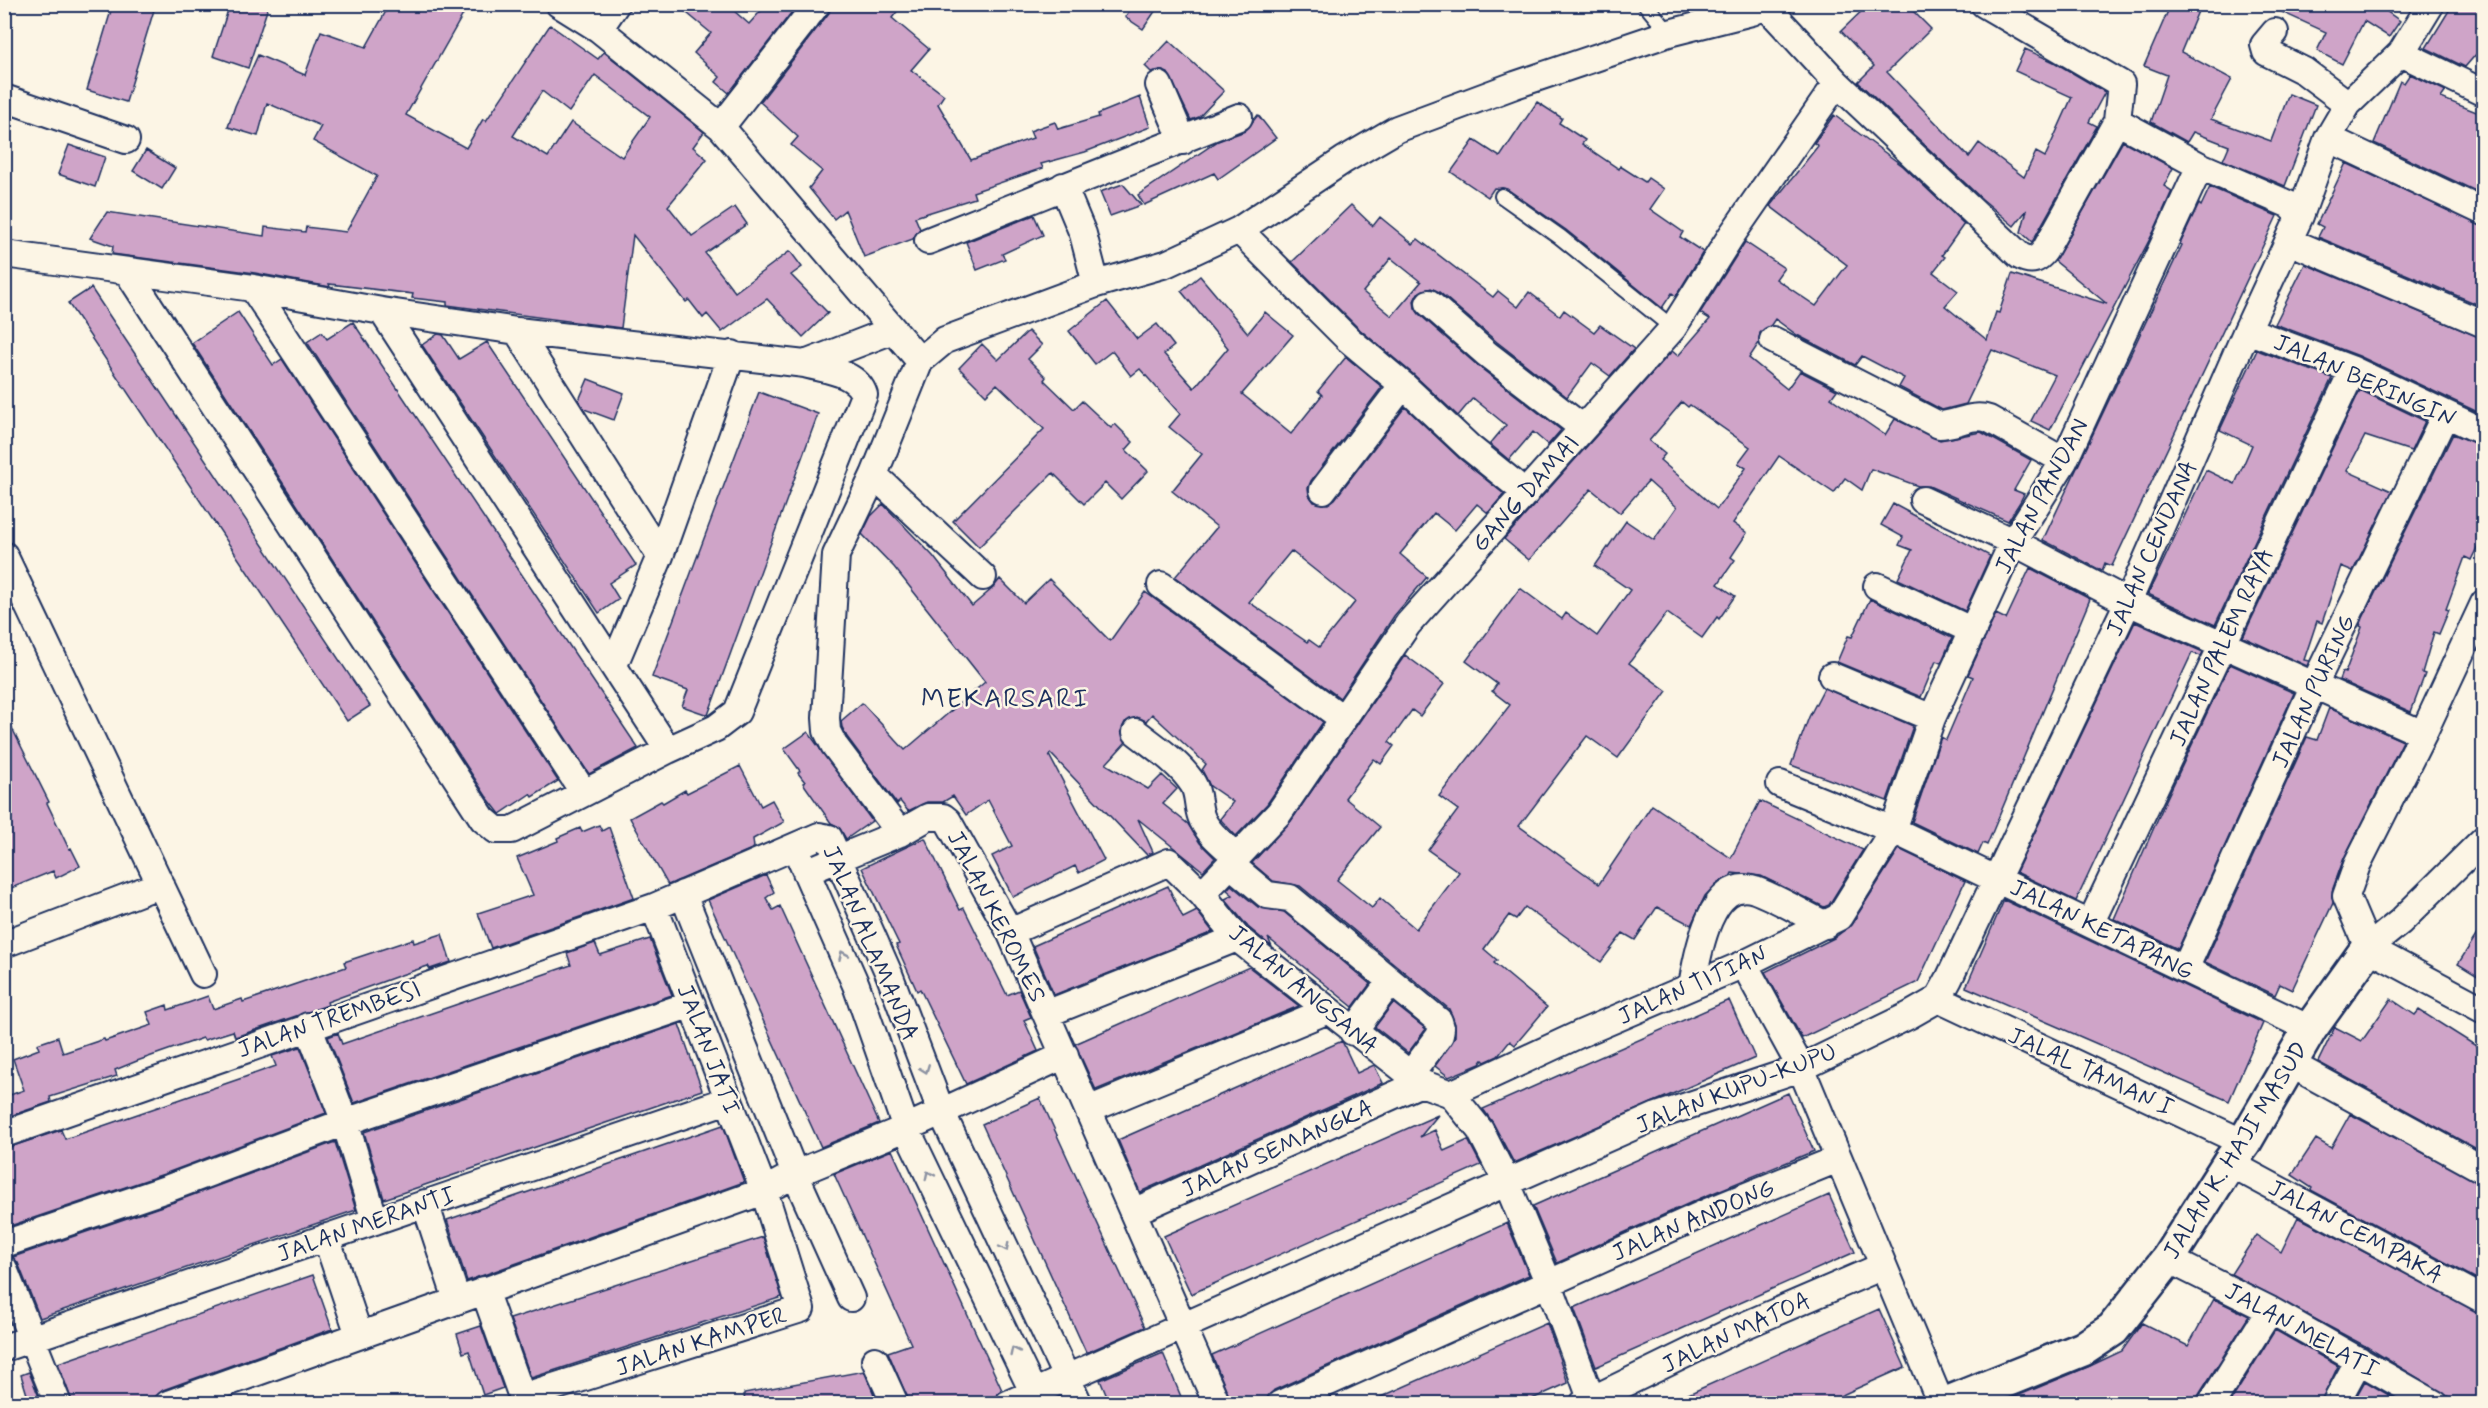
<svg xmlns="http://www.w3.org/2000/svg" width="2488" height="1408" viewBox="0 0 2488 1408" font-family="Mynerve,sans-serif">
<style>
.building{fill:#cfa4c8;stroke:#1b2f5e;stroke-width:1.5;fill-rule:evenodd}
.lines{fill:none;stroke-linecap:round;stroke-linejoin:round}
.lane-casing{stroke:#1b2f5e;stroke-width:18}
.street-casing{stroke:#1b2f5e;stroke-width:30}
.secondary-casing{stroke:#1b2f5e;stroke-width:38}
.lane{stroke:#fcf5e5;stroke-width:14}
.street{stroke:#fcf5e5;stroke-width:26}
.secondary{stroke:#fcf5e5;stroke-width:33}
.oneway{stroke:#8c92a2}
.labels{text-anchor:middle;stroke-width:5;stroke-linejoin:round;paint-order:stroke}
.street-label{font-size:24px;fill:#1b2f5e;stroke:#fcf5e5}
.quarter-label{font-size:27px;letter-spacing:1.5px;fill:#1b2f5e;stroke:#fcf5e5}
</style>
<rect width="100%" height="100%" fill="#fcf5e5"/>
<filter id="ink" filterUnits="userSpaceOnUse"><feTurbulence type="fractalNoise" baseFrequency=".0167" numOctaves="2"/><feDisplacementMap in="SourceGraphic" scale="12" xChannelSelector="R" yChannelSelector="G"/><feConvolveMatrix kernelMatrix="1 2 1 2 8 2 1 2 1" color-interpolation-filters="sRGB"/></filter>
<g filter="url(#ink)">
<path class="building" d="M113,4H135L154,10L126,102L87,90Z
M230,4H269L248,68L213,56Z
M390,4H469L406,115L466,148L483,119L486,121L550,25L598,59L604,52L704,132L693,147L707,159L668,206L692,236L735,207L747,224L705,253L735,292L790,251L802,267L791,275L828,313L803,337L767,299L722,332L707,314L703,318L689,300L686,302L633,235L621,328L447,305V302L412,298L413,294L329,284L330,287L255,273L112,254L113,246L90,238L107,212L264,236L265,227L305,232L306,227L346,232L377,176L313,141L321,126L267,103L258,136L228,127L235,106L258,55L305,75L321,31L366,47ZM595,75L650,117L622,157L571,122L548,157L513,136L542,91L569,112Z
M676,4H726L749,24L767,4H798L729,93L716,82L720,77L694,53L711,33Z
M832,4H903L892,18L929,49L911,70L944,95L938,104L971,160L1033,138L1030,131L1055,122L1058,129L1099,117L1098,114L1140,97L1150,127L1085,152L1041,164L1043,168L973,192L975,198L915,217L920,229L913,239L864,257L845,210L834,219L809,188L822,171L791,145L798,137L760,102L829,13Z
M1134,4H1160L1143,29L1125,17Z
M1869,4H1906L1931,29L1887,72L1969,157L1979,143L2024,177L2036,152L2045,157L2072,97L2015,71L2025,49L2054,62L2105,92L2089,122L2097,126L2032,242L2021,232L2027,210L2014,226L1982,199L1858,82L1874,66L1841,31Z
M2171,4H2201L2181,52L2232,79L2211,119L2271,141L2289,94L2316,105L2285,186L2223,160L2229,146L2193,132L2187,142L2151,122L2167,75L2144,66Z
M2264,4H2376L2400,21L2389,37L2364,21L2342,64L2317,51L2326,32Z
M2453,4H2474L2484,11V45L2465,67L2426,48Z
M1169,41L1224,91L1199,117L1191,120L1168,73L1160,70L1151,72L1145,66Z
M2410,74L2446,91L2441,98L2484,115V195L2374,143L2400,81L2404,83Z
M1537,102L1562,118L1559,123L1585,140L1582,144L1619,169L1620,166L1645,182L1648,178L1664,189L1650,209L1683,232L1680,237L1703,252L1676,296L1672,293L1662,308L1566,230L1507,189L1494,188L1488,197L1451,172L1474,140L1500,157Z
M1258,115L1276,138L1218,179L1214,173L1144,205L1138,195L1218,141L1245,131Z
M1834,115L1903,166L1964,224L1942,255L1945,257L1933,272L1958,291L1945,306L1987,340L1996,312L1999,313L2012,274L2107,304L2055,261L2123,141L2173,168L2164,186L2172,191L2154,231L2050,430L2031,421L2055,375L1992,350L1966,404L1942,410L1899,387L1904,378L1862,356L1855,365L1797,335L1775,319L1771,325L1760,333L1759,343L1749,358L1787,389L1800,371L1837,390L1831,398L1885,435L1895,419L1940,440L1981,432L2031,460L2014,490L2024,494L2020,502L2008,521L1929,486H1918L1871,469L1862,490L1845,478L1834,493L1779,456L1733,523L1747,533L1731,557L1735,560L1718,584L1735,596L1719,619L1717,617L1702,638L1667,613L1629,663L1667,691L1618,758L1587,736L1519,826L1599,884L1652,805L1731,858L1760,801L1863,850L1829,905L1824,907L1761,876L1732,873L1730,877L1716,884L1705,896L1691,925L1657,907L1635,940L1623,933L1601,962L1525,907L1516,919L1509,915L1484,949L1497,960L1494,963L1547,1007L1515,1045L1510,1041L1498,1056L1485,1062L1483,1060L1480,1064L1449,1077L1435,1066L1455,1037V1024L1449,1009L1300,886L1273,881L1252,863L1291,821L1405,655L1444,684L1420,716L1412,710L1389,742L1394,746L1381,764L1374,759L1345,798L1380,827L1337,880L1372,908L1380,898L1416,929L1459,872L1428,850L1458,810L1439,796L1510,705L1492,691L1497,684L1466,661L1520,588L1562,619L1566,613L1597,636L1630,590L1595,566L1626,521L1654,540L1677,507L1648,481L1620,513L1591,489L1529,560L1504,539L1672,351L1678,356L1710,319L1700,313L1745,242L1784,268L1776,279L1816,306L1847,265L1770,206L1818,146L1814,143ZM1682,402L1688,407L1690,405L1750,447L1738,463L1746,468L1717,509L1660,460L1665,454L1649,441Z
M69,145L105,157L95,187L58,174Z
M146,150L175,168L162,189L133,171Z
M2346,163L2484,227V307L2318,237L2323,227L2317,224Z
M1123,184L1141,205L1110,216L1100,192Z
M2210,187L2277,216L2112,566L2105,563L2102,571L2043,540L2182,245L2180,244L2199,204L2201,206Z
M1351,205L1373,226L1380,217L1413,244L1418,239L1493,297L1498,291L1518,307L1529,292L1560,316L1564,310L1594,332L1600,325L1634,349L1610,376L1592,363L1567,397L1497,342L1439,292L1431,288L1418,293L1414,301L1415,308L1419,314L1478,366L1561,430L1548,445L1533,432L1509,460L1490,444L1506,425L1473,398L1458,416L1413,374L1358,328L1292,262ZM1391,258L1421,282L1392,316L1363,292Z
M1034,215L1043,235L1002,254L1005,259L977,270L966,242Z
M2305,264L2484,339V415L2359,356L2275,324Z
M1200,276L1248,333L1265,312L1293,335L1242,394L1291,434L1322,395L1318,391L1346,357L1382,387L1311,481L1308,488L1309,495L1314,502L1328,504L1335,499L1405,407L1459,458L1504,494L1488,513L1477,504L1455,530L1434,513L1400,554L1427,577L1394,616L1340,698L1175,577L1217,527L1172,491L1202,454L1169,427L1180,414L1140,369L1131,376L1112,351L1095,364L1069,331L1107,301L1137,339L1157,324L1174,346L1164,354L1194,388L1228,348L1181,291ZM1291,551L1355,602L1319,647L1309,640L1307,642L1249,602Z
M91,288L370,706L347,721L68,303Z
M238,312L273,365L282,359L558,781L532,797L530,794L500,814L486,796L192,343Z
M353,322L504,548L638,748L589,774L307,342L322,332L327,339Z
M1028,331L1042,345L1028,359L1046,377L1044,380L1074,409L1082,401L1111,428L1115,424L1133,442L1126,450L1148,471L1121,499L1105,483L1084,504L1053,473L979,547L953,521L1044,429L997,384L986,395L959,368L982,344L998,360Z
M438,334L443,335L459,359L487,342L636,565L609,583L619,599L599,613L422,345Z
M2257,350L2332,378L2215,625L2148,594L2206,470L2235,484L2252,445L2220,430Z
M588,379L624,393L614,420L584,409L579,400Z
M2360,390L2425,421L2411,451L2365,436L2347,471L2392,491L2353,571L2341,566L2322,623L2317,621L2304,660L2309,661L2307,666L2243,637Z
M759,392L818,414L708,715L682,706L688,690L652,677Z
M2453,434L2484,447V533L2471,560L2465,557L2446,609L2449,610L2439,634L2434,632L2422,673L2425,674L2411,712L2339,680L2342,672L2345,673L2362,627L2360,626L2363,618Z
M883,504L933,556L972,606L993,588L1000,579L1024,603L1049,579L1110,641L1145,592L1323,722L1267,804L1236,836L1220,819L1233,802L1210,786L1202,770L1206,764L1152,714L1146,721L1137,717L1125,722L1121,731L1126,742L1106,764L1148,789L1162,775L1177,789L1163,804L1188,824L1200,843L1215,858L1203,871L1138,819L1153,852L1147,855L1051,754L1049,755L1104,860L1079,873L1075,866L1013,897L992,856L1012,846L988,800L966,815L953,796L943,802H927L908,811L900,801L897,804L847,737L842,727L841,721L862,703L905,750L985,682L894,567L862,534L871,516Z
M1893,504L1990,556L1965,611L1898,579L1912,550L1899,545L1903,537L1881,525Z
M2030,568L2090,599L1987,845L1983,843L1978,854L1912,822L1941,737L1946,740L1973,677L1968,675L1996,614L2006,619Z
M1870,599L1952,638L1941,663L1936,661L1921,697L1837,662L1848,636L1852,637Z
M2135,622L2203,652L2201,656L2192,653L2076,901L2016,872Z
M2230,664L2294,693L2178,949L2114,919L2166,800Z
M1824,688L1913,726L1887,801L1791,765L1809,717Z
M2329,708L2403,741L2344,858L2332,891L2333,903L2292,990L2280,984L2275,995L2205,962L2307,737L2317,740Z
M4,712L49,802L47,803L69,849L71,848L80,866L56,878L53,871L4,891Z
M808,732L872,821L846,839L839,827L831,823L803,783L805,782L798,773L800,771L784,749Z
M740,766L761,806L772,800L784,822L753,839L754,848L668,885L630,818L661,801L663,803L685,790L687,793Z
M599,825L602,831L609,827L634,898L491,948L478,913L533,895L517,858L558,841L557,838L580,828L582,832Z
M925,838L960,910L964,908L1007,995L1019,990L1031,1017L1024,1020L1038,1051L966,1084L920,989L917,991L896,945L899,944L862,868Z
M1899,849L1965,881L1918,982L1802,1038L1765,972L1834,938L1851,925Z
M766,875L774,892L766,898L773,910L780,906L879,1123L821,1147L708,900Z
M1231,885L1258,907L1284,912L1370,984L1353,1007L1268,938L1272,947L1248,927L1225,899L1233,895L1227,890Z
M1168,886L1183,918L1197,911L1213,932L1054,995L1033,946Z
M2004,900L2263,1023L2229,1101L1966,987Z
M2484,923V980L2458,964Z
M442,934L451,962L430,969L428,966L401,975L327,1002L328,1005L235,1037L233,1031L204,1040L203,1038L137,1061L115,1070L117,1076L50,1097L51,1102L4,1118V1097L24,1090L13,1059L39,1049L37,1044L58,1037L63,1053L104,1039L105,1041L152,1025L147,1012L167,1005L168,1010L208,996L213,1009L242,999L243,1002L346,967L344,962L413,939L414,943Z
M650,939L672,995L354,1103L328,1037L338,1033L342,1044L571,965L567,953L595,943L600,955Z
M1249,967L1299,1006L1096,1090L1075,1044Z
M2391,999L2415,1015L2419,1010L2484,1051V1153L2318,1062L2335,1027L2362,1041Z
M1729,1000L1755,1058L1514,1163L1493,1123L1483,1109Z
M1393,1003L1426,1029L1408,1053L1375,1027Z
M679,1024L702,1090L384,1199L364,1132Z
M1342,1041L1357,1073L1374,1065L1383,1083L1140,1192L1118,1140Z
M300,1047L326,1113L164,1174L4,1228V1149L61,1130L65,1139L245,1077L276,1066L272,1056Z
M1788,1093L1814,1151L1701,1198L1557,1263L1533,1206Z
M1040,1098L1145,1327L1088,1352H1086L982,1124Z
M2350,1114L2484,1185V1283L2311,1190L2312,1188L2292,1175L2316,1139L2331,1148Z
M1438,1115L1420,1137L1435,1130L1444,1151L1468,1140L1481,1165L1191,1294L1164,1236Z
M723,1125L744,1182L467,1281L447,1220Z
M335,1142L356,1210L40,1318L18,1263L13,1257L174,1202Z
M892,1150L1002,1390L995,1397L981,1404H910L888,1352L911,1344L834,1174Z
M1829,1195L1855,1252L1596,1367L1574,1308Z
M2298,1217L2484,1315V1404H2460L2367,1347L2231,1274L2256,1235L2281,1252Z
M1507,1223L1529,1275L1274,1390L1266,1400L1259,1404H1232L1212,1355Z
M763,1237L782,1297L531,1378L510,1319Z
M313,1275L332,1329L163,1390L156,1396L134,1404H73L58,1363Z
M2214,1299L2249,1316L2198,1396L2196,1404H1998L2090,1366L2122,1351L2142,1323L2188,1346Z
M1879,1309L1905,1367L1851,1391L1823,1404H1666Z
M1547,1323L1568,1383L1521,1404H1365Z
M481,1326L503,1388L483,1395L469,1351L463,1353L457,1334Z
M2275,1330L2338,1366L2320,1404H2229Z
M1163,1353L1184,1404H1110L1100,1380Z
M864,1371L878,1404H745L744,1393Z
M29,1372L39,1397L29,1401L21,1375Z
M2365,1381L2404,1404H2352Z"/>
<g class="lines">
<defs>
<path id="lane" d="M1645,4L1669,33
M1502,196L1560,237L1673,328"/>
<path id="street" d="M559,4L599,29L721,127L920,361
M1766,6L1837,83L2020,256C2031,262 2038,260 2045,250L2117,121L2121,84L1984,4
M599,29L616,4
M2275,32L2264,45L2266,52L2304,71L2348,104
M2401,53L2484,93
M1159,85L1183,141
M4,98L126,140
M2117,121L2200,166L2288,204L2300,216
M721,127L817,4
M2328,138L2484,212
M1063,186L1083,234L1096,284
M1239,230L1348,339L1403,385L1469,447L1526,493
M928,241L1239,117
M2289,241L2484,324
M4,254L253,288L382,311L517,331L805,364C826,370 857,372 864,395L737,712L716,728L668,750L512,830H496L483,819L127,271
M253,288L584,793
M1429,303L1487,354L1583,428
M382,311L668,750
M2247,330L2353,370L2484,432
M517,331L660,556
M1773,340L1939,425C1957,425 1971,413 1989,419L2064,461
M805,364L893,330
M874,475L983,577
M1323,490L1403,385
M1923,500L2013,542L2128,602L2423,734
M4,555L203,974
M1161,585L1342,718
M1877,586L1973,631
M614,665L660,556L732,354
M1832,676L1932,718
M1136,732C1155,747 1180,763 1193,784C1199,794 1197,805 1201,816C1206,832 1225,846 1237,857
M1780,784L1893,830L2310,1029
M900,833L834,745L827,731L826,718L836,555L874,475L920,361L945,340L1096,284L1166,264L1239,230L1344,160L1397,129L1515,85L1669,33L1752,12L1769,4
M800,858L856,985L906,1128L1039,1404
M1230,864L1267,895L1290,898L1439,1021L1441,1028L1440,1035L1410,1075
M806,872L900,833L928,817H943L948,821L1010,932L1217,1404
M683,894L795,1174L851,1298
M1202,894L1279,813L1408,624L1673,328L1731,236L1837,83
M2090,924L2353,370
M1010,932L1169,862L1202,894L1237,938L1421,1083L1451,1094L1480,1130L1507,1183L1549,1284L1593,1404
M4,944L161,884
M2368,948L2346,896L2357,865L2423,734L2484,603
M2368,948L2400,922L2484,839
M2368,948L2484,1010
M1744,964L1801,1068L1941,1404
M2185,969L2314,685L2445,415
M1692,986C1697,957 1710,875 1755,890C1779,899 1803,914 1826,925
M1938,999L2244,1143
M1046,1014L1237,938
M308,1026L345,1122L375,1221
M1353,1032L1390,982
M2289,1063L2484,1170
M1451,1094L1580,1034L1744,964L1839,917L1893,830L1932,718L2013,542L2064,461L2200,166
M1088,1110L1326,1011
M4,1134L654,907L819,836L829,838L889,974L941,1111L1079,1404
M2229,1163L2484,1300
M425,1203L457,1300
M1133,1212L1421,1083
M326,1237L359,1335
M4,1244L169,1188L345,1122L692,1004
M2168,1259L2270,1310L2435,1404
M4,1269L58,1404
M484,1290L522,1397L801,1309L764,1191L654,907
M4,1348L728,1100
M875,1360L895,1404
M168,1404L764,1191L795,1174L906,1128L1065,1055
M1008,1404L1657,1116L1801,1068L1910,1015L1938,999L1949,979L2128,602L2247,330L2300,216L2328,138L2348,104L2401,53L2431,4
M1280,1404L1707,1212L1838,1159
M1583,1404L1741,1327L1883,1266
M2211,1404L2270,1310
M2335,1404L2359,1360"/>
<path id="secondary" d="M1946,1404L2083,1349L2113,1329L2168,1259L2229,1163L2244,1143L2310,1029L2368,948"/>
</defs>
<use href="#lane" class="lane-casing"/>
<use href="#street" class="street-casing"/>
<use href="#secondary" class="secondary-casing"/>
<use href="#lane" class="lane"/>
<use href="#street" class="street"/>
<use href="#secondary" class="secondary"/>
</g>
<defs><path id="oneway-chevron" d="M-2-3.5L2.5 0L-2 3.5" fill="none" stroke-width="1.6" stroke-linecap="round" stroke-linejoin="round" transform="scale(1.5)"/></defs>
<g class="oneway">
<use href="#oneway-chevron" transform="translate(843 955) rotate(-114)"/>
<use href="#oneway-chevron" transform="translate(925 1069) rotate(69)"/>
<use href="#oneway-chevron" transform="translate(929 1175) rotate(-116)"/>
<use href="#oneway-chevron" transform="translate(1005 1247) rotate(65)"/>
<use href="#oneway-chevron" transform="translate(1014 1351) rotate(-116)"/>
</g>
</g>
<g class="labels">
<g class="street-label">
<text transform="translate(2365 380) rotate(24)" y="8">JALAN BERINGIN</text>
<text transform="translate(1525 493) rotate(-48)" y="8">GANG DAMAI</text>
<text transform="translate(2041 496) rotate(-62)" y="8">JALAN PANDAN</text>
<text transform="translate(2151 548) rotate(-66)" y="8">JALAN CENDANA</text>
<text transform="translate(2221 647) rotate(-65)" y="8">JALAN PALEM RAYA</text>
<text transform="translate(2313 691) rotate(-65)" y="8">JALAN PURING</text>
<text transform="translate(997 916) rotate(63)" y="8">JALAN KEROMES</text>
<text transform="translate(2102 929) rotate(26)" y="8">JALAN KETAPANG</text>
<text transform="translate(871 943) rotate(67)" y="8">JALAN ALAMANDA</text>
<text transform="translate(1692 985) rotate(-24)" y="8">JALAN TITIAN</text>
<text transform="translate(1304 989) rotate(40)" y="8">JALAN ANGSANA</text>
<text transform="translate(329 1019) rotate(-19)" y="8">JALAN TREMBESI</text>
<text transform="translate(709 1049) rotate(69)" y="8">JALAN JATI</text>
<text transform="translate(2091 1071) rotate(25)" y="8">JALAL TAMAN I</text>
<text transform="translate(1736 1088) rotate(-21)" y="8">JALAN KUPU-KUPU</text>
<text transform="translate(1277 1148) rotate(-24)" y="8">JALAN SEMANGKA</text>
<text transform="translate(2235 1150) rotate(-58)" y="8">JALAN K. HAJI MASUD</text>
<text transform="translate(1693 1220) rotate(-23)" y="8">JALAN ANDONG</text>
<text transform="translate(366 1224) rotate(-19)" y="8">JALAN MERANTI</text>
<text transform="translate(2356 1231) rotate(28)" y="8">JALAN CEMPAKA</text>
<text transform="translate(2302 1330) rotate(29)" y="8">JALAN MELATI</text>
<text transform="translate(1736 1332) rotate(-25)" y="8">JALAN MATOA</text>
<text transform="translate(701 1341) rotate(-18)" y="8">JALAN KAMPER</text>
</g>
<g class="quarter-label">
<text x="1005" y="707">MEKARSARI</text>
</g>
</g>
<rect width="2488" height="1408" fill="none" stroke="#fcf5e5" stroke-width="24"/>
<rect x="12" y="12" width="2464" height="1384" fill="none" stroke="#1b2f5e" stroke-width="2" filter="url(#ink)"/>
</svg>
